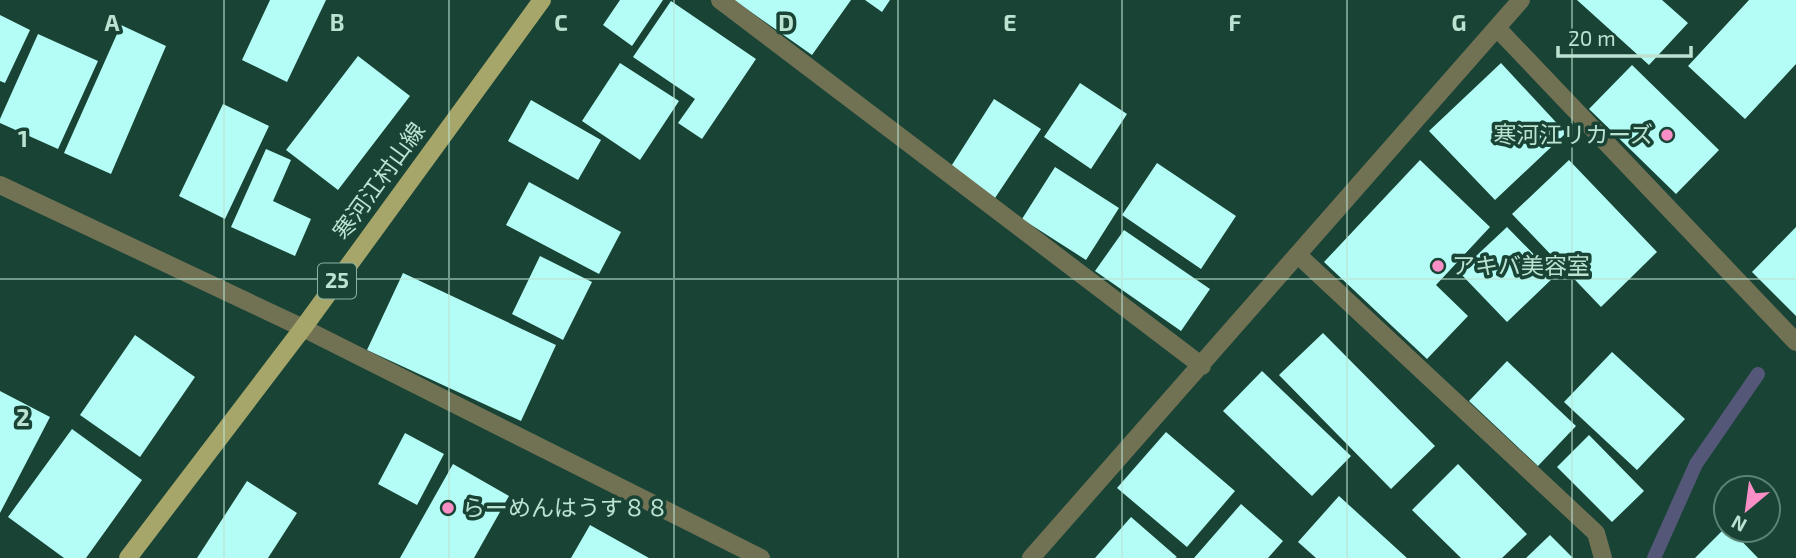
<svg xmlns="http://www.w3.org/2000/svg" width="1796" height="558" viewBox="0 0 1796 558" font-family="'Exo 2','Noto Sans JP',sans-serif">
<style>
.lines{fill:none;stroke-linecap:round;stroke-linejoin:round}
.stream{stroke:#545778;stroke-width:14}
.building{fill:#b4fdf6}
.minor{stroke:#717154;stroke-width:18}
.major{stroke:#a6a66a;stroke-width:18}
.grid{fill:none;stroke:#bce2d2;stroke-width:2;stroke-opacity:0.55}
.poi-dot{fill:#fa8fc7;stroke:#184335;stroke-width:2.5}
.labels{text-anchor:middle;stroke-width:7;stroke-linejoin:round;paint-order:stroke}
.shield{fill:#184335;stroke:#8bb2a3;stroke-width:2}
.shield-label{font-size:21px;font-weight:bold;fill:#bce2d2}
.poi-label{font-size:23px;fill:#bce2d2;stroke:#184335;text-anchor:start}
.street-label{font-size:23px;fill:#bce2d2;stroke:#184335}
.grid-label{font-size:23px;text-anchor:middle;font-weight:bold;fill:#bce2d2;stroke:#184335;stroke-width:7;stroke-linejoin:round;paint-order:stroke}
</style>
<rect width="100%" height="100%" fill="#184335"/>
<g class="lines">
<path class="stream" d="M1654,558L1696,464L1758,374"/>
</g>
<path class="building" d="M270,0H326L287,82L242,60Z
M620,0H663L632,46L603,25Z
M734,0H851L812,55Z
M865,0H890L882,12Z
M1577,0H1662L1688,23L1649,65Z
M1749,0H1796V64L1745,119L1688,66Z
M671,1L756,59L702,139L678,123L695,99L633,57Z
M0,15L30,30L5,83L0,81Z
M121,25L166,46L111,174L64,153Z
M38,34L98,61L58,149L0,123V119Z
M358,56L410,96L338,190L286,150Z
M620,63L679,101L640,160L582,121Z
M1501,63L1566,133L1495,200L1429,131Z
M1632,65L1719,150L1676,194L1589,109Z
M1080,83L1127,114L1091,169L1044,137Z
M994,99L1041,129L995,198L950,168Z
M531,100L601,140L578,180L508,141Z
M223,104L269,126L225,219L179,196Z
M266,149L291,160L273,201L311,219L295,256L231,227Z
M1420,160L1490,227L1436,285L1468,316L1427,359L1324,262Z
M1569,160L1657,252L1601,307L1512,214Z
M1157,163L1236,216L1201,269L1122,215Z
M1055,167L1119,208L1086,260L1022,219Z
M529,182L621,232L599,274L506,225Z
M1507,227L1555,276L1507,322L1459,272Z
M1796,227V316L1752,272Z
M1124,230L1210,289L1181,331L1095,271Z
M540,256L592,282L563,340L512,314Z
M403,273L556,345L521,421L367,350Z
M1323,333L1435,446L1391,489L1279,375Z
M135,335L195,377L140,457L80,415Z
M1612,352L1685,419L1637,470L1564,402Z
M1507,361L1576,426L1538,466L1469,401Z
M1262,371L1351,456L1312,496L1223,411Z
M0,391L50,417L0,513Z
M72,429L142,480L86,558H64L8,517Z
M1166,432L1235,491L1187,547L1117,488Z
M405,433L444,454L417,505L378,484Z
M1589,435L1644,491L1612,522L1557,467Z
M453,464L509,496L474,558H400Z
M1458,464L1527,534L1502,558H1461L1412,510Z
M247,481L297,513L268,558H197Z
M1339,496L1407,558H1316L1298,542Z
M1241,504L1283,541L1268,558H1194Z
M1131,517L1177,557L1175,558H1095Z
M590,525L649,558H571Z
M1726,527V530H1731L1758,558H1695Z
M1550,535L1573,558H1526Z"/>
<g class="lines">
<path class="minor" d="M720,0L1202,366
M1497,28L1796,342
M0,185L303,328L761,558
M1298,255L1596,533L1603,558
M1031,558L1521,0"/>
<path class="major" d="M128,558L303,328L542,0"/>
</g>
<path class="grid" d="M224,0V558M449,0V558M674,0V558M898,0V558M1122,0V558M1347,0V558M1572,0V558M0,279H1796"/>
<g class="poi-dot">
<circle cx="1667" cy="135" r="7"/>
<circle cx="1438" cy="266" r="7"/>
<circle cx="448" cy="508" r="7"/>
</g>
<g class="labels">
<rect class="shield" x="318" y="263.5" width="38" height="35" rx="5"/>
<g class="shield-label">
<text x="337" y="288">25</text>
</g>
<g class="poi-label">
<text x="1653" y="143" text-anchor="end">寒河江リカーズ</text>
<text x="1452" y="274">アキバ美容室</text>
<text x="462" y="516">らーめんはうす８８</text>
</g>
<g class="street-label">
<text transform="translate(379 181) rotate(-54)" y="8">寒河江村山線</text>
</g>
</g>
<g class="grid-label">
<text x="112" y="31">A</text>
<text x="337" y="31">B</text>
<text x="561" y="31">C</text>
<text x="786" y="31">D</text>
<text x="1010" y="31">E</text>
<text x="1235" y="31">F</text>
<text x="1459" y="31">G</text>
<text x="23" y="147">1</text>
<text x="23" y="426">2</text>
</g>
<g transform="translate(1747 509) rotate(209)"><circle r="33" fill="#184335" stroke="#5a8374" stroke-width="2"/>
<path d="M0-5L12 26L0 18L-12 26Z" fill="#fa8fc7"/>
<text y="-10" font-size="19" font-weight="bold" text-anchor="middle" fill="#bce2d2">N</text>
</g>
<path d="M1558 46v10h133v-10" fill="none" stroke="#bce2d2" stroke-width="3.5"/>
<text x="1568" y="46" font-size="21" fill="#bce2d2" stroke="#184335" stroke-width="5" paint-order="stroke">20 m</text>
</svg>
